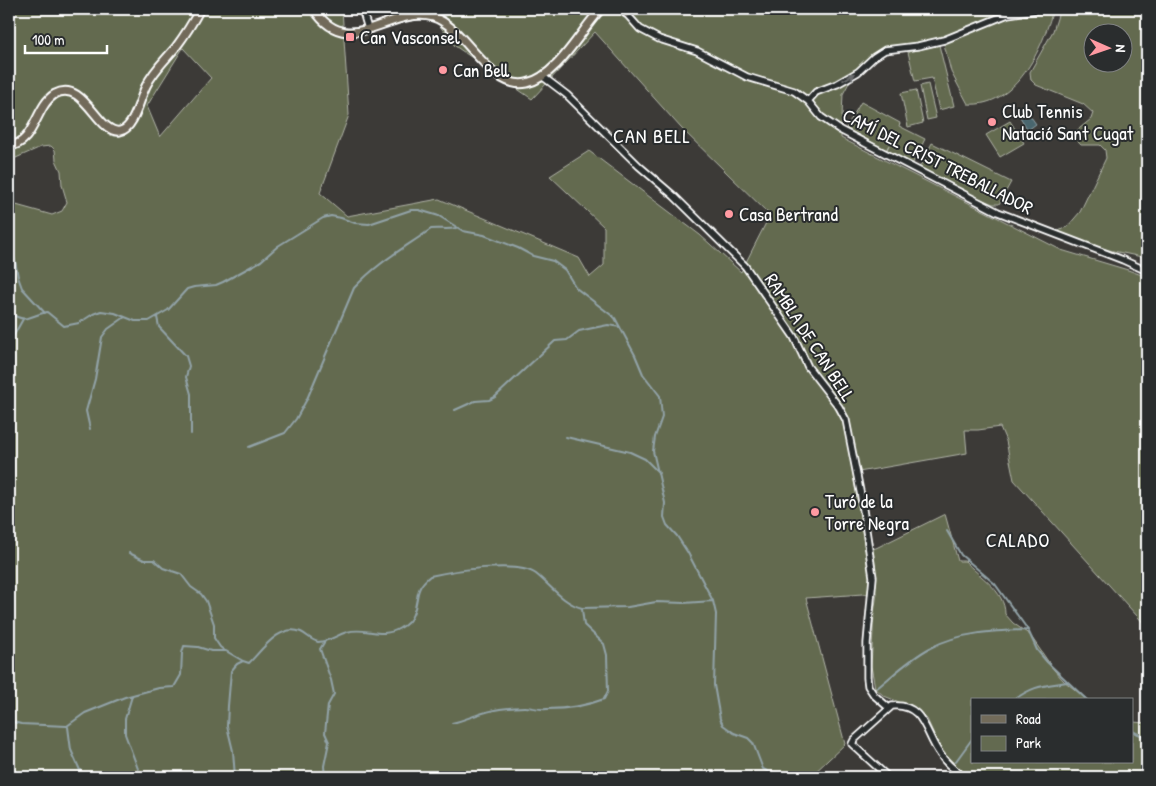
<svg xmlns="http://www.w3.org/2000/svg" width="1156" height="786" viewBox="0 0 1156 786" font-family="'Patrick Hand',sans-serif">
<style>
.green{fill:#636a50;stroke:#b1b4a8;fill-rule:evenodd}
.water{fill:#4a666e;stroke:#92a3a8}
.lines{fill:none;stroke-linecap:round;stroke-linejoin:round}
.stream{stroke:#92a3a8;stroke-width:2}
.minor-casing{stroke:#fff;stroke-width:9}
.major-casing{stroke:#fff;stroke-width:11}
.minor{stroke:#2a2d2e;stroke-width:5.5}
.major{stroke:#726b5a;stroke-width:7}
.oneway{fill:#6a6c6d}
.poi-dot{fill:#ff9aa2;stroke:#2a2d2e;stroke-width:2}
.labels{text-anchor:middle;stroke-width:4;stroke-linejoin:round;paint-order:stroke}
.poi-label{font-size:19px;fill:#fff;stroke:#2a2d2e;text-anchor:start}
.street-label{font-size:19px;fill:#fff;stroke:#2a2d2e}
.neighbourhood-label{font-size:20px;letter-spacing:1px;fill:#fff;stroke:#2a2d2e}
</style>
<rect width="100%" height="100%" fill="#3c3a37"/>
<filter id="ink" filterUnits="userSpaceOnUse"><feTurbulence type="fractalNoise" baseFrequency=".02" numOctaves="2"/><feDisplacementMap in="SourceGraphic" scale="10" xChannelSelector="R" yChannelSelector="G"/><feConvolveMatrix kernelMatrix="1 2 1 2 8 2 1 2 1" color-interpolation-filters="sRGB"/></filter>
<g filter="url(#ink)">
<path class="green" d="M9,9H342L349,115L320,193L347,216L439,199L579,258L590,277L604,265V227L550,176L589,151L700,235L741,272L770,215L681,128L595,32L532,99L455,46L427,9H1053C1043,48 1016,108 968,104L951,72L943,40L885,50L858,72L857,68L843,94L841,138L1061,250L1128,270L1147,277V627L1014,480L1006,441L1000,427L978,430H965L967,453L853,473L865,550L876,548L945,514L958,561H965C979,577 1005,590 1005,614L1013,623L1030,635L1054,670L1064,681L1088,700H972V762H1132V722L1147,723V777H961V770L941,750L927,719L917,709L884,696L875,688L871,666L874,613L877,593L806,598L845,744L810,777H9V203L52,215L62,211L67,202L62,185L61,171L56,160L55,150L51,146L41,147L9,161ZM183,48L211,78L160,137L147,106Z
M1060,9H1147V258L1113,251L1053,234L1068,226L1080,212L1106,158L1105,150L1100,145H1081L1075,139L1074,133L1091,119L1093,113L1083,104L1036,85L1031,80L1030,72L1053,31ZM1094,32H1124V62H1094Z
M939,45L954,106L939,110L932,78L915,81L908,52Z
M928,84L936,118L927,120L920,86Z
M916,90L923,123L908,127L901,93Z
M861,102L900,123L899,126L925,139L913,163L887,150L889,145L886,150L846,128Z
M1010,121L1024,143L1000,157L986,135Z
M932,143L1011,182L999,204H993L971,195L919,168Z"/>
<path class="water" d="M1024,107L1036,124L1028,130L1017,112Z"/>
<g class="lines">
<path class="stream" d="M9,241L15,261L18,277L22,288L45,313
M9,313C29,324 27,316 47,312L64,326L79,323L93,314L101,311L115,313L135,321H149L168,310L187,289L194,287L216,285L223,282L261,261L278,246L323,218L331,216L341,218L355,223L369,224L411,210H419L439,216L463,231L484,235L518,248L533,256L553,261L565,270L576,288L615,318L635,355L643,374L660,396L662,417L655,437L653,451L665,503L664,517L667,525L677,536L688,553L713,601L716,614L714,685L720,719L723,725L734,733L748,738L753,743L763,769L769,772L773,777
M157,317L159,327L186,356L189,366L186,377L191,394V434
M9,344L23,319
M455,410L475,401L489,400L495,397L555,341L567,340L579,331L593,328L608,325L620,327
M90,429L86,411L95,379L102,337L108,329L125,317
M566,437L630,452L645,459L659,473
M249,447L285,433L296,419L307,399L354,288C378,262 403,249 431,229C441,228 447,230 456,228
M947,531L961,555L995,584L1028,630L1037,650L1047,662L1087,700
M129,553L144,560H154L163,568L181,574L191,587L201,594L206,601L214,624V638L220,647L225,651
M325,641L320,649L331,680L334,694L328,705L325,733L329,742L324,766L325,777
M877,688C893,675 911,658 930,648C960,632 994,631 1028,630
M132,696L125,719V734L141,777
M1014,700C1034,685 1044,686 1067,682
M9,721L21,724L67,726L85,713L125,697L159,688L174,687L181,675L182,653L184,646L198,647L211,651H226L243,661L249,663C262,650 280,623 301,632C307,635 311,640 318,642C331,641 336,635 347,632C366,626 380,640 400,628C406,625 411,620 413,614C420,597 413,590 430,576C452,571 518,560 536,574C551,586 563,603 582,608L628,607L656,602L684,603L713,601
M452,723C469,719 483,711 500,709C508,708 516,707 524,707C532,707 539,710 547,709C567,709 586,706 604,699L608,691L607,655L604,644L584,625L582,609
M68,727L71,750L83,777
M1132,731L1147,738
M956,761L972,739
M235,777L233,751L227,726L228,706L231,671L237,664L243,661"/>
<defs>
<path id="minor" d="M362,9L368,29
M624,11L640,29L659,39L697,51L747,77L794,91L808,101L821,117L840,130L998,212L1123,260L1147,271
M542,76L567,95L639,166L674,196L745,266L794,337L808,367L839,407L846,420L861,496L873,577L867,643V678L868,686L874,695L889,708
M808,101L816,92L837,84L858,72L874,57L885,50L918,46L944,40L1008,14L1043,9
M806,775L807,777
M888,777L852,744L854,740L892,706C925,703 925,735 940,754C945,762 952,768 959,773L958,777"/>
<path id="major" d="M314,9C348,62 391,5 433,17C466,27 489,91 527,83C558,76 580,31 601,9
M624,9L626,13
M9,146C35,144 35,106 55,94C84,78 98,135 120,131C134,129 140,98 146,86C153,71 165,60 176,47C185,35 193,22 200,9"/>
</defs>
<use href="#minor" class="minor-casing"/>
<use href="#major" class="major-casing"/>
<use href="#minor" class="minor"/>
<use href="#major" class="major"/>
</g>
<defs><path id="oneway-solid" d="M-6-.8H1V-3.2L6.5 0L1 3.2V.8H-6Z" transform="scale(1.25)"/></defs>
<use class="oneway" href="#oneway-solid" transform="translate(849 77) rotate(-29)"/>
</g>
<g class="poi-dot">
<rect x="345" y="32" width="10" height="10" rx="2.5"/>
<circle cx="443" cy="70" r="5"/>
<circle cx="992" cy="122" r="5"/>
<circle cx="729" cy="214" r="5"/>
<circle cx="815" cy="512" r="5"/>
</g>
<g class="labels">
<g class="poi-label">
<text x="360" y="44">Can Vasconsel</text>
<text x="453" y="77">Can Bell</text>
<text x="1002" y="118">Club Tennis<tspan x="1002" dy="22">Natació Sant Cugat</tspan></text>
<text x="739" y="221">Casa Bertrand</text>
<text x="825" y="508">Turó de la<tspan x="825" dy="22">Torre Negra</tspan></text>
</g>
<g class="street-label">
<text transform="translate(938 161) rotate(27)" y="7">CAMÍ DEL CRIST TREBALLADOR</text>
<text transform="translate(810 337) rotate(57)" y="7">RAMBLA DE CAN BELL</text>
</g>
<g class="neighbourhood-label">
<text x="652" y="143">CAN BELL</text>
<text x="1018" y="547">CALADO</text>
</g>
</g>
<rect width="1156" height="786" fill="none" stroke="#2a2d2e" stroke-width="30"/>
<rect x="15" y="15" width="1126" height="756" fill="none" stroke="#fff" stroke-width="2" filter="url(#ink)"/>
<rect x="971" y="698" width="162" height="65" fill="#2a2d2e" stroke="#7f8182"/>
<rect x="981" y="715" width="25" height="8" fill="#726b5a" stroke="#7f8182"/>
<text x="1016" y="724" font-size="15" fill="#ffffff">Road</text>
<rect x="981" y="736" width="25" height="15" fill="#636a50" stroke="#7f8182"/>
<text x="1016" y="748" font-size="15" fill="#ffffff">Park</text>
<g transform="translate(1108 48) rotate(92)"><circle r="24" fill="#2a2d2e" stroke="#7f8182"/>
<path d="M0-4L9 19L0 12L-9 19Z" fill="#ff9aa2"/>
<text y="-8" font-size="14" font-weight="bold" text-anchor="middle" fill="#ffffff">N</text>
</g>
<path d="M25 45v8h82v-8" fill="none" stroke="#ffffff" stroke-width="2.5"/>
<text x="32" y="45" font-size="15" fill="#ffffff" stroke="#2a2d2e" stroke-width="4" paint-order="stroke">100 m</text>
</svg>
